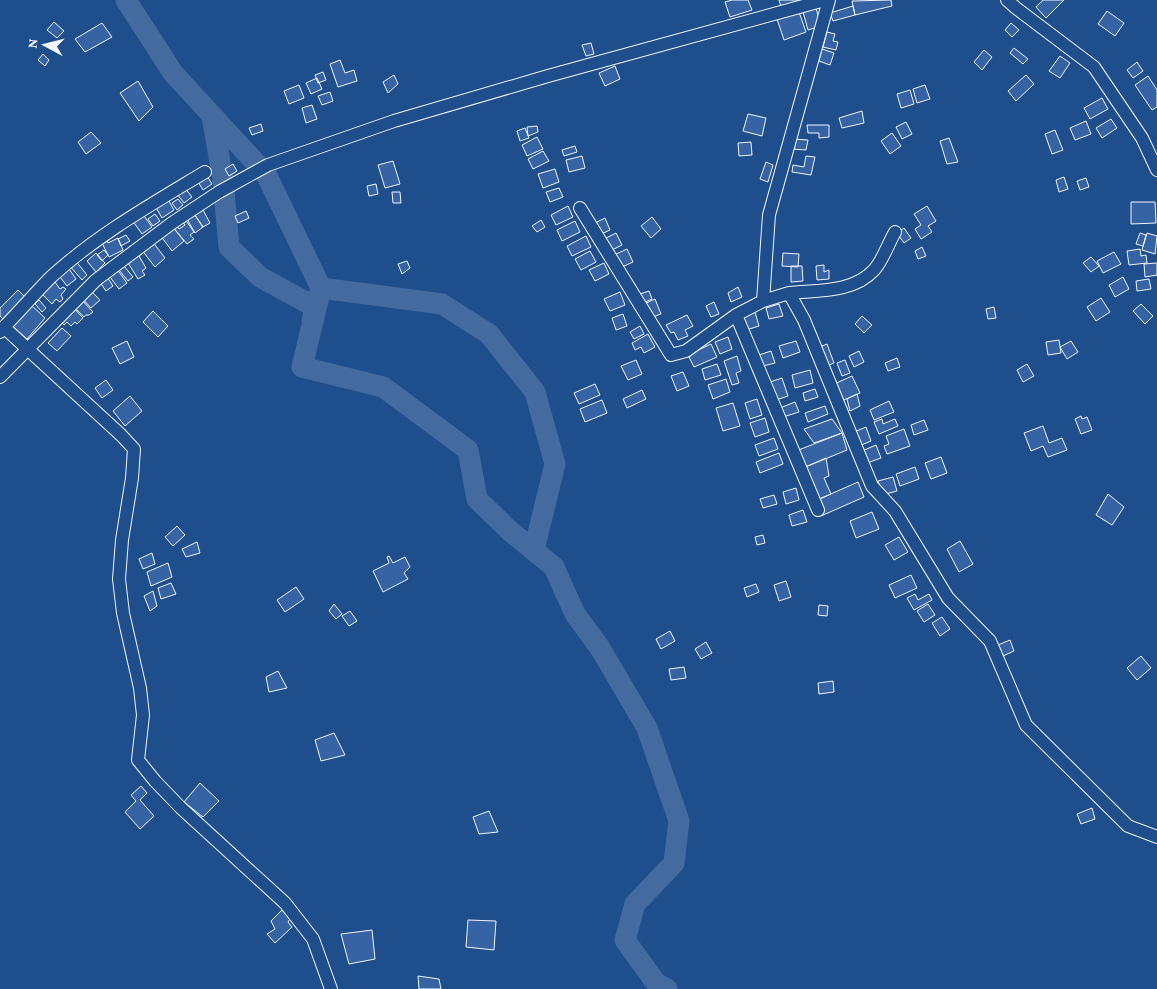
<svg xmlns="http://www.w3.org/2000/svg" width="1157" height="989" viewBox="0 0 1157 989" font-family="'Crimson Pro',serif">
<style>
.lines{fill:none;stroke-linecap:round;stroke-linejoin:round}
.river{stroke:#446ba0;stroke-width:21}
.building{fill:#3563a3;stroke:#f2f6ff}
.minor-casing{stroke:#f2f6ff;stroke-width:14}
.minor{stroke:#1f4e8c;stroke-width:12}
</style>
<rect width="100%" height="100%" fill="#1f4e8c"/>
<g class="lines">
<path class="river" d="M126,0L173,73L266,174L321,288L302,367L383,387L468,450L477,499L510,531L554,567L575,614L600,648L647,728L679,821L674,863L635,904L625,940L656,983L667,989
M212,116L223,180L229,247L260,277L315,307L312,321
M321,288L442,304L489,334L535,392L555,464L534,550"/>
</g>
<path class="building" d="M732,0H748L752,10L730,17L725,2Z
M779,0H804L781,7Z
M891,0L892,6L855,15L852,1Z
M1043,0H1064L1046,18L1036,7Z
M853,6L855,15L833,21L830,13Z
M816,8L821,26L808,30L803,12Z
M1107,11L1124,23L1115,36L1098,24Z
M799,12L806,32L784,40L777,19Z
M54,22L64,31L57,38L47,30Z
M102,23L112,37L85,52L75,39Z
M1011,23L1019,30L1012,37L1005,30Z
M827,32L835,34L833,41L838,42L836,50L823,47Z
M591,43L594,54L586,56L582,45Z
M1014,48L1028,59L1023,64L1010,53Z
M822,49L834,53L830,65L819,61Z
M984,50L992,57L982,70L974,62Z
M43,54L49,60L45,66L38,60Z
M1060,56L1070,63L1060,78L1049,71Z
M340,60L345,73L354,70L357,81L338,87L330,64Z
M1137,62L1143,71L1133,78L1127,70Z
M615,66L620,79L605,86L599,73Z
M323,72L326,80L318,83L315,75Z
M394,75L398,84L388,93L383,82Z
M1026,75L1034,84L1016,101L1008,91Z
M1148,76L1157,90V107L1152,110L1135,85Z
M317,78L322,89L311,94L306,83Z
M138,81L153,107L139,121L120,93Z
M299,85L304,98L289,104L284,91Z
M925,85L930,99L917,103L913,89Z
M910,90L914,104L901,108L897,94Z
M330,92L333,101L322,105L318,96Z
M1102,98L1108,109L1090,119L1084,108Z
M312,105L317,119L306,123L302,108Z
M862,111L864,123L842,128L839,118Z
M748,114L766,118L762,136L743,131Z
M1111,119L1117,128L1102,138L1096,128Z
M1086,121L1091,134L1075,140L1070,128Z
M906,122L912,134L902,139L896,127Z
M261,124L263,131L252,135L249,128Z
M807,125H829V137L819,138V133H808Z
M537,126L538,132L528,136L527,127Z
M525,128L529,138L520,141L517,131Z
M1055,130L1063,150L1052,154L1045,134Z
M91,132L101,143L86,154L78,142Z
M892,133L901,146L890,154L881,141Z
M537,137L543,149L527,156L522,145Z
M949,138L958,162L947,164L940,141Z
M793,139L808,140L806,150L792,149Z
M751,142L752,155L739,156L738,143Z
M575,146L577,152L564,156L562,150Z
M543,151L549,161L533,169L528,159Z
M582,156L585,168L569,172L566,160Z
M806,156L815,157L811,175L792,172L793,165L804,167Z
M393,161L400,184L385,188L378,165Z
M766,162L773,165L768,182L760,179Z
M233,164L237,171L229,176L225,169Z
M555,169L559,182L543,188L538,174Z
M206,174L212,184L203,190L197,180Z
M1064,177L1068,189L1059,192L1056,180Z
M1086,178L1089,187L1080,190L1077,181Z
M376,184L378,194L369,196L367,186Z
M185,188L192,197L184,203L177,194Z
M559,188L563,197L550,202L546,192Z
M392,192H400L401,203H393Z
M166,196L174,210L162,218L154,204Z
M178,199L183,205L177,210L172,203Z
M1131,202H1155L1156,223L1131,224Z
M568,206L573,217L556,225L551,215Z
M927,206L936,221L928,226L932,232L921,239L915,229L921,225L914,214Z
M203,210L210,223L203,227L195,215Z
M246,211L249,218L238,223L235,216Z
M142,213L152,227L142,234L132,220Z
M155,214L160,221L153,226L148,219Z
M194,214L203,227L195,233L187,219Z
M652,217L661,229L651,238L641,226Z
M605,218L610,230L599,235L593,224Z
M185,219L194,232L190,235L194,239L187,244L172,226L175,223L179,229L185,225L182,221Z
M541,220L545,227L537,232L532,226Z
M575,221L580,232L562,241L557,230Z
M172,226L184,241L172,251L160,235Z
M904,228L911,238L904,243L897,233Z
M616,233L622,245L610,251L604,239Z
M1140,233L1146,235L1143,246L1136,244Z
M1147,233L1157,236L1155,254L1142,250Z
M126,235L130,241L121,246L118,239Z
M105,236L108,243L118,238L123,250L109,257L100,239Z
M586,236L591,247L572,256L567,246Z
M152,241L165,258L155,267L141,249Z
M922,247L926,256L918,259L915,251Z
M140,249L143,253L139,256L146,268L142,271L145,275L138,279L125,258Z
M627,249L633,262L620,268L614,255Z
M1140,249L1141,256L1146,255L1147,263L1129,265L1127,251Z
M104,250L108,255L102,261L97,255Z
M590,251L596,262L581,270L575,259Z
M1114,252L1121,264L1103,273L1097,261Z
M96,253L105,263L96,272L87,261Z
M783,253L799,254L798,267L782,266Z
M1091,257L1099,266L1091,272L1083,263Z
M75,260L87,275L82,280L69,265Z
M407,261L410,268L402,274L398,264Z
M604,263L609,274L595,281L589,270Z
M1157,263V275L1145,277L1144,264Z
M824,265V272L829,270V279L817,280L816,266Z
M67,266L76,279L67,286L57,273Z
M124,266L133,277L128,281L119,270Z
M791,266H802L803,281L791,282Z
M117,269L127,283L119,289L110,277Z
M106,275L113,286L106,291L99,281Z
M1123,277L1129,289L1115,297L1109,285Z
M52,278L60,289L63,287L66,289L61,295L63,299L60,302L56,299L52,304L42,294Z
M1149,279L1151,289L1137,291L1136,281Z
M738,287L742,297L731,302L728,293Z
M18,290L29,301L7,323L0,316V308Z
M90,290L100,300L91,308L82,298Z
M649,291L652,299L643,303L640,294Z
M620,292L625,305L610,311L604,299Z
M1101,298L1110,312L1096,321L1087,307Z
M81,299L93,312L89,315H86L84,317L73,306Z
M655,299L661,314L650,318L644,304Z
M39,300L46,308L42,312L35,304Z
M714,302L719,314L711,317L706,306Z
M29,303L45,318L27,339L10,324Z
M779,304L783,316L769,319L766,308Z
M1141,304L1153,316L1145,324L1133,311Z
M72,306L83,318L77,324L75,322L71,326L67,322L64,325L58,319Z
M994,307L996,318L988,319L986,309Z
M153,311L168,326L158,337L143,322Z
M755,312L759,326L743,331L739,317Z
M623,314L627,326L616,330L612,318Z
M687,315L693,326L685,330L688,336L678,340L674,332L671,333L666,325Z
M862,316L872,325L864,333L855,324Z
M640,326L644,334L634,339L630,332Z
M62,328L71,336L57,351L48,343Z
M648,334L655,347L644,353L641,347L635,350L632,343Z
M728,337L732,349L720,354L715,342Z
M1059,340L1061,353L1048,355L1046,342Z
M127,341L134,357L120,364L112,348Z
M796,341L800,352L783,358L779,346Z
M1071,341L1078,352L1067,359L1060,347Z
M711,344L717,357L694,367L688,355Z
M827,344L834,363L824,367L817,348Z
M771,351L775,363L759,367L756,356Z
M859,351L864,362L854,367L849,356Z
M737,356L741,371L736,373L739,383L732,385L724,361Z
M897,358L900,367L888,371L885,363Z
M636,360L642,374L628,380L621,366Z
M845,360L850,373L842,376L837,363Z
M717,364L721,375L705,380L702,369Z
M1027,364L1034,376L1023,382L1017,370Z
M810,370L813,383L795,388L792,375Z
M683,372L689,386L677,391L671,376Z
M852,376L860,393L839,402L832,385Z
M782,378L788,396L773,401L767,383Z
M726,379L730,392L713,399L708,385Z
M106,380L113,390L102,398L95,388Z
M595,384L600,395L579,404L574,393Z
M815,389L818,397L805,401L803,393Z
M642,390L646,399L627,408L623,399Z
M857,394L860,406L850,411L847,399Z
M130,396L142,411L125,426L113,411Z
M757,399L762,415L750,419L745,403Z
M602,400L607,413L585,422L580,409Z
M889,401L894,412L874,420L870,410Z
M795,402L799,412L783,417L780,408Z
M733,403L740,426L723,431L716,408Z
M825,406L828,414L808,422L805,413Z
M1081,416L1082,419L1087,417L1092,430L1081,434L1075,419Z
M765,418L769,432L755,437L750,423Z
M832,419L842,433L814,443L804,429Z
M882,419L883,424L895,419L898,426L879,434L874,422Z
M924,420L928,430L914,435L911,425Z
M1043,426L1049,443L1062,438L1067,450L1048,457L1043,446L1031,451L1024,433Z
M866,427L871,441L859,446L854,432Z
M904,429L910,446L887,454L884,446L889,444L886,436Z
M842,433L847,450L803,468L796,451Z
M774,438L778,449L759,456L755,445Z
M876,445L881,458L867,463L862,451Z
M779,453L783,464L760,473L756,462Z
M941,457L947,473L931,479L925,463Z
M826,458L829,476L824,478L831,494L815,501L803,468Z
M915,467L919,479L900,486L896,474Z
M893,477L897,491L882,495L878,481Z
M858,482L864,497L821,516L815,501Z
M796,488L799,500L786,504L783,492Z
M1108,494L1124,507L1112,525L1096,515Z
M774,495L777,504L763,508L760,499Z
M803,510L807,522L792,526L789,515Z
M872,512L879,529L856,538L850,521Z
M177,526L185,535L173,546L165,537Z
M763,535L765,543L757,545L755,537Z
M899,537L908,552L894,560L885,545Z
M960,541L973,564L959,572L947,549Z
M197,542L200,553L186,557L182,549Z
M152,553L155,564L143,569L139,559Z
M389,556L393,563L405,557L410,567L404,573L408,579L383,592L373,571L389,563L387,557Z
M168,563L172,577L151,586L147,572Z
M911,575L917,588L895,598L889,585Z
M786,581L791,597L779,601L774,585Z
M171,583L176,594L161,599L158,588Z
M756,584L759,592L747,597L744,588Z
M296,587L304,599L285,612L277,600Z
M153,591L157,606L150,611L144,596Z
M915,594L918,600L929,594L932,600L914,610L907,598Z
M334,604L342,614L336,619L329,611Z
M928,604L935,615L924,622L917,611Z
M819,605L828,606L827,616L818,615Z
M350,611L357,621L349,626L342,616Z
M942,617L950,629L940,636L932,623Z
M670,631L675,641L661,649L656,639Z
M1010,640L1014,651L1003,656L998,645Z
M706,642L712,653L701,659L695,649Z
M1141,656L1151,668L1137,680L1127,668Z
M684,667L686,678L671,680L669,669Z
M278,671L287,688L269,692L266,677Z
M833,681L834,692L819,694L818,683Z
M334,733L345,755L321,761L315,740Z
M200,783L219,801L203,817L184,802Z
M141,786L147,793L140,800L154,816L140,829L125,812L136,801L131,795Z
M1092,808L1095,819L1081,824L1077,814Z
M489,811L498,832L479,834L473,817Z
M282,910L290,919L288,922L292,927L275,943L267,934L275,929L271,921Z
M468,920L496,921L494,950L466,947Z
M372,930L375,959L349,964L341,934Z
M418,976L439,979L441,989H419Z"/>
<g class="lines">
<defs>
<path id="minor" d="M1007,0L1016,8L1094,67L1142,138L1157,170
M580,208L671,355L686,351L736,315L763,301L789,293L804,320L872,486L895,511L948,598L990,641L1026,725L1128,826L1157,837
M789,293C817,290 853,293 874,270C883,260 888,244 895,232
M763,301L769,215L829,0
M736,315L818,510
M4,327C20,311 35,293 51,277C97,235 152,204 205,172
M0,332L4,327L8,331L121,435L134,449L132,478L122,540L119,579L123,613L140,688L143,715L138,760L155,781L181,808L285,903L313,939L331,989
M0,377L96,280L172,223L219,192L268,165L394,121L548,76L825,0"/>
</defs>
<use href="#minor" class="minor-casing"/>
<use href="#minor" class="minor"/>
</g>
<g transform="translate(45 45) rotate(277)" stroke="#1f4e8c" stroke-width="4" paint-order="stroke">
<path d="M0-4L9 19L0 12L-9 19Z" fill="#f2f6ff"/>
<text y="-8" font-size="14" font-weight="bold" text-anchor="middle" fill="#f2f6ff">N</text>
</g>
</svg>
